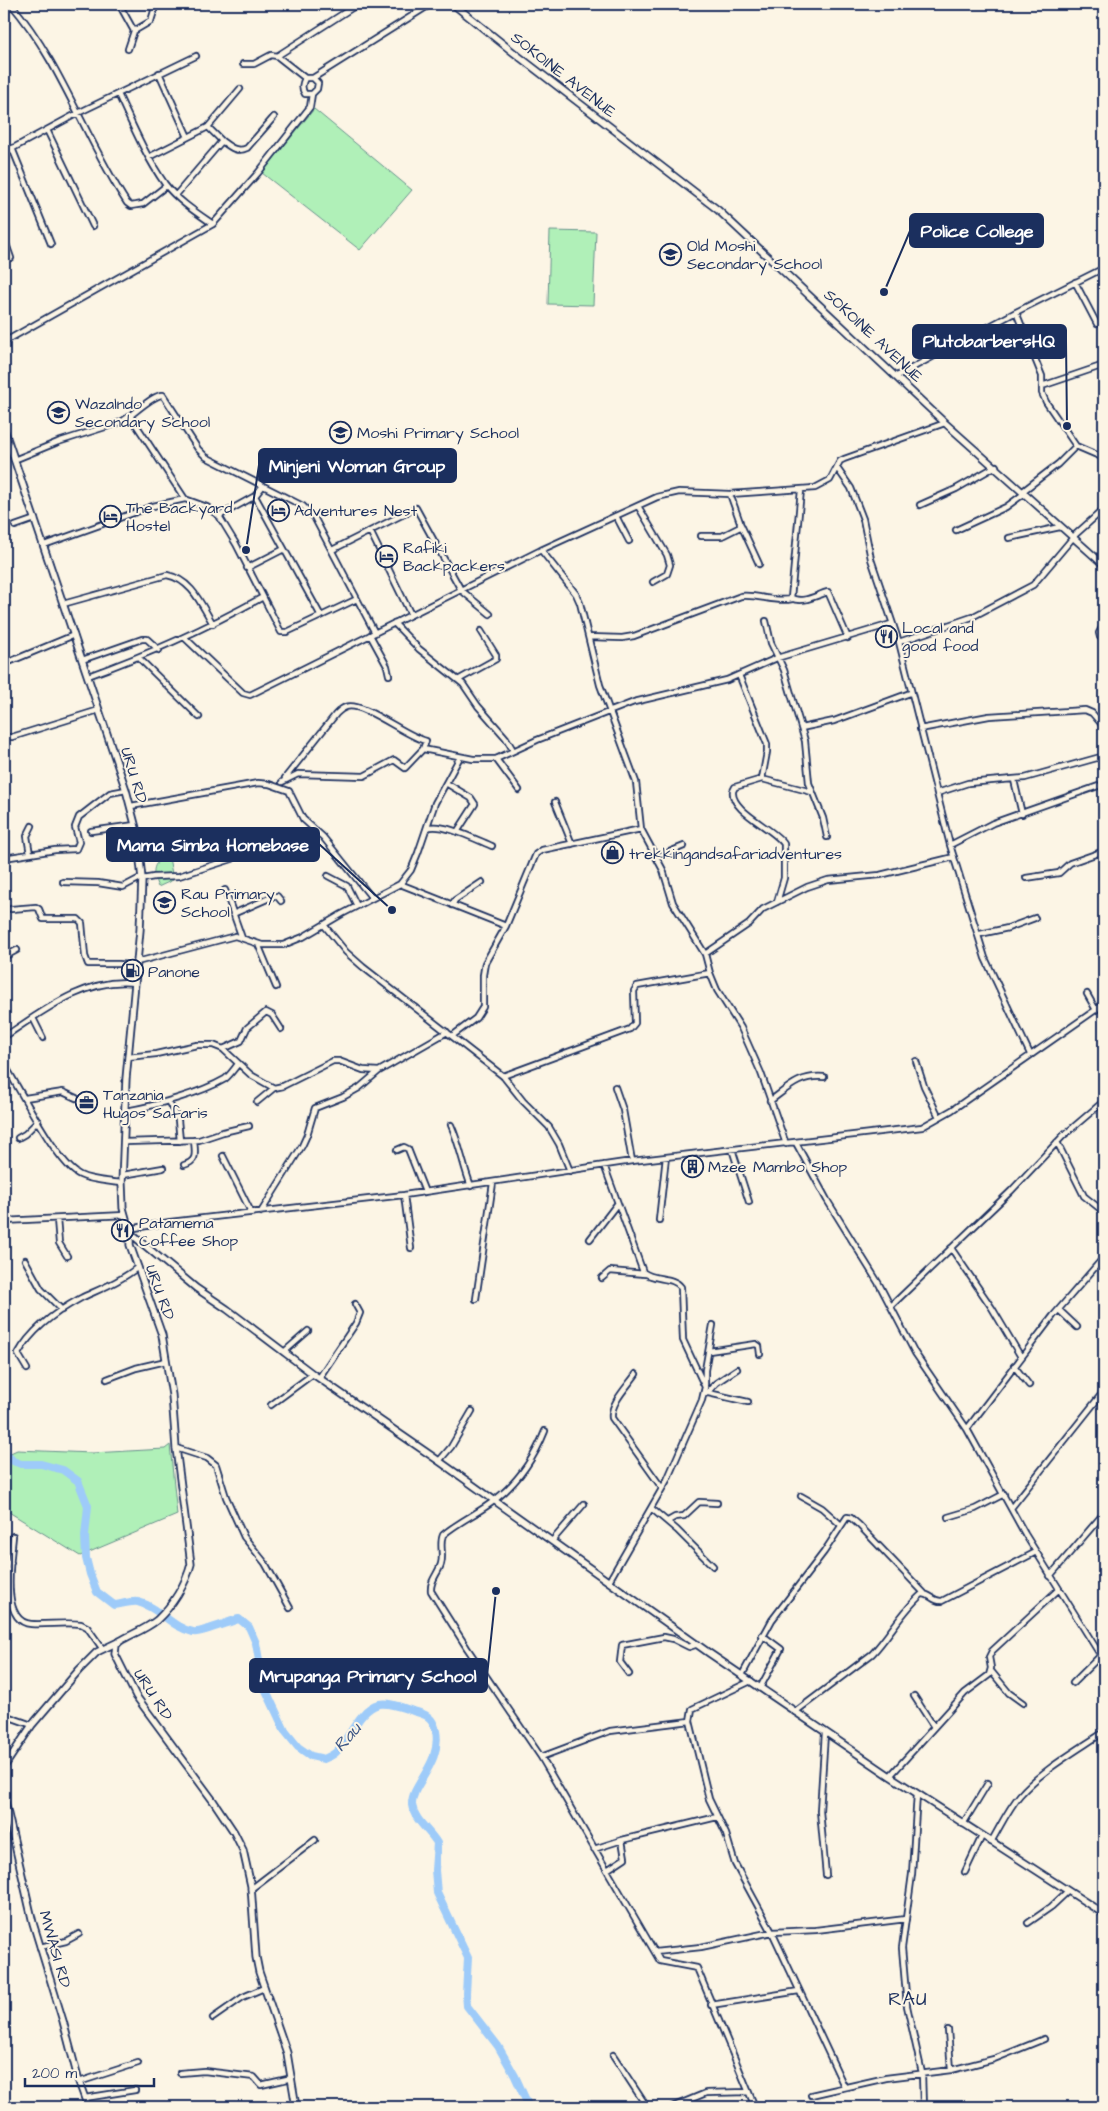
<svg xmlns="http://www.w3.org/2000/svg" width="1108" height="2111" viewBox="0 0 1108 2111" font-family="'Architects Daughter',sans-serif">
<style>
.green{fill:#b0f0b8;stroke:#66908b}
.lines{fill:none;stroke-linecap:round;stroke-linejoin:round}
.river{stroke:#9ecbf9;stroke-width:8}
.minor-casing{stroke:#1b2f5e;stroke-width:8}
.tertiary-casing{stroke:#1b2f5e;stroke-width:9}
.minor{stroke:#fcf5e5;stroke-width:4.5}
.tertiary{stroke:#fcf5e5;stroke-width:5.5}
.labels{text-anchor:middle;stroke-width:4;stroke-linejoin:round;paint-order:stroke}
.street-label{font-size:16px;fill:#1b2f5e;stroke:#fcf5e5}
.poi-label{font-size:16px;fill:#1b2f5e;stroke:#fcf5e5;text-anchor:start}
.water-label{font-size:18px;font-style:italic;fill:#3c5685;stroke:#fcf5e5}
.quarter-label{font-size:19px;letter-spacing:1px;fill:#1b2f5e;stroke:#fcf5e5}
.leader{fill:none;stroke:#1b2f5e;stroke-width:2}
.callout-dot{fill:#1b2f5e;stroke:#fcf5e5;stroke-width:2}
.callout{fill:#1b2f5e;stroke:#1b2f5e;stroke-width:2}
.callout-label{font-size:18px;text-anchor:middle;font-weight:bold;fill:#fff}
</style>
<rect width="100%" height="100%" fill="#fcf5e5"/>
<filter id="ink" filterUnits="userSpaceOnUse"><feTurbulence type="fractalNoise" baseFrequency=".02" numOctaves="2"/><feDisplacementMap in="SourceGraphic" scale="10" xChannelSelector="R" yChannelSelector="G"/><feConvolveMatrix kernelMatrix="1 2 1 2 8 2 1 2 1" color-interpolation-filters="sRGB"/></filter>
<g filter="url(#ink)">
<path class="green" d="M314,109L412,190L360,250L262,173Z
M550,231L596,232L593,305L548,304Z
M169,857L173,880L158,887C151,872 152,860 169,857Z
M170,1445L177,1515L80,1556L4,1509V1456L17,1450L92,1453L165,1449Z"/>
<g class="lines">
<path class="river" d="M4,1451L13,1461L21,1464H41L63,1470L78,1481L88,1506L85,1536L86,1558L90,1574L97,1592L114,1605C122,1604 131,1601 138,1602C159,1607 172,1628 193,1632C200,1634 230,1621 239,1619L249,1627L256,1643L263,1684L285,1731L298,1747L311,1756L324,1759C328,1757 334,1755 337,1751C349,1739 360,1708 379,1704C390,1702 403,1708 413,1711C426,1714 433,1717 436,1731C442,1764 411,1784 412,1805C414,1820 430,1831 437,1843L435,1870L437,1893L468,1958L466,1993L467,2006L498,2046L515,2076L529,2107"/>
<defs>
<path id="minor" d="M11,4C61,62 85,139 127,203L131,206L143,204L166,186
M119,4L134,31
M134,31L151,21L154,11L152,4
M128,49L134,31
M277,56L358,4
M243,64H254L271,55L277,56L305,78
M159,73L188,137
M313,78L431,4
M118,94C132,124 146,157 165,184C177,200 197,213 213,224
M208,127L240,89
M47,130L93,226
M12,148L51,244
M4,153L78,113L196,56
M149,157L208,127L222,141
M176,195L222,141C230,147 237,153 247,148L274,117
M4,238L11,258
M1075,282L1097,324
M1016,312L1042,376V393L1046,402L1076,446L1104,458
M4,342L213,224L258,173L310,107L312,94L317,89L318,83L313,78H305C302,84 301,88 305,94H312
M897,376L1016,312L1104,268
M1042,386L1104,365
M131,417L185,499
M14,460L58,442L121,422C132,416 153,394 163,395L198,449L206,457L303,506L314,517L375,633
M837,468L851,488L863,519L871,559L899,642L950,845L985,958L1030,1054
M801,490L791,598C804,604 816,595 828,592L848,638
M1023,491L1058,464L1076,446
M255,496L321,616
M920,505L956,489L996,466
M638,506L667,555L670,565L667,574L653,582
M219,516L255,496L262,487
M616,516L629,541
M741,525L759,564
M15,526L35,519
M956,530L1006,507L1025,493
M370,531L411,615
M701,536H722L740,527V522L730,494
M1009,538L1060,527
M44,545L153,506L185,499L207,507L219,516L236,544L281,632H287L357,599
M332,550L416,508L461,590L490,614
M541,550L576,594L580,603L600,685L636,782L641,829L663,870L673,903L705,954L710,973L717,990L741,1028L761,1073L786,1144
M247,568L284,549
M63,604L167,575C192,580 201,604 213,624
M766,621L771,643L784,670L805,741L809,783L823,818L827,837
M394,623L419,649L463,684L478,706L506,738L513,750
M1104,624L1099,633L1100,637L1104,641
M370,635L387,666L389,675
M589,637L622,638L634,636L741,596C758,594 775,603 792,599
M185,638L243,693L250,695L541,550L657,497L679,492L730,494L815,488L830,480L840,461L844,459L945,423
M899,642L972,617L1033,585L1076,534L1104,509
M139,658L199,717
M82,660L142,639H147L159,650
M4,664L74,635
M739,675L767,744V752L762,779
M88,676C150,654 205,629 263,597
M458,680L496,659V655L481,631
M801,728L834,721L910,693
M920,729L989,716L1085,710L1092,713L1104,727
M4,737H12L99,710
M496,759L519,790
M285,778L336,714C339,711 342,708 346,707C363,701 405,736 426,741L423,749
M1014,780L1022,814
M282,782L298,774L364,776L394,760L405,768L423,749L473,759H496L537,740L634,702L727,680L777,658L891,624
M446,783L471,798L475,804L457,832
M937,793L968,783L1025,778L1104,756
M555,802L572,844
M131,806L258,783L269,784L289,791L303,819L323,837L372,898
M427,828C442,822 477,840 492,846
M91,831L135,825
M950,845L993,823L1104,784
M30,854L27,836L32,826
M657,857L684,846
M4,858L55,850L76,849L79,842L75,827L79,817L110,793L126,790
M328,876L347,886L357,906
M1026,878L1059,873L1070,863L1104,851
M142,879L154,877L179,876L232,859
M63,882L98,883L123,887L142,877
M400,884L506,926
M225,890L242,938
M777,902L784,878V844C775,829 730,811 733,791L735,787L762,779L812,792
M452,905L455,900L482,882
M11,909L36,907L39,909L43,919H78L82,923L85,956L88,964H119L137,966
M233,914L274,896H277L281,901
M324,925L346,952L363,967L503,1076L523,1101L549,1127L559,1144L570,1171
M980,934L1008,928L1035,918
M258,944L276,987
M705,954L749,924L763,909L807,887L828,880L880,875L954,857
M4,957L17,950
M137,962L235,936L262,945H283L303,937L342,914L400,884L411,870L418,853L435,803L460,757
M1087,994L1096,1010
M33,1018L43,1038
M452,1036L476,1018L483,1007V975L485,963L506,926L536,854L542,850L641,829
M4,1037C41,1012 88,976 135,983
M223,1049L241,1041L247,1028L266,1012L272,1015L281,1029
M128,1057L156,1054L197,1045H213L223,1049L251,1075L274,1088L283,1086L333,1061H339L363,1070L379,1071L447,1032
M916,1061L924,1086L939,1117
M4,1064C20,1089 57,1164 80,1175C92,1181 109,1181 122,1183
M503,1076L630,1029L635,1023L634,991L637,986L710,973
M615,1087L623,1110L632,1161
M25,1098L63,1092L76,1098
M168,1101L178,1120L180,1141
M770,1101C789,1087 800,1075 824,1077
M257,1102L274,1088
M126,1111C154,1106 201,1093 225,1079C230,1075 234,1069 238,1064
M451,1125C460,1145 463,1166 471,1186
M18,1138L25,1134L38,1121
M124,1142L199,1140L223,1132L249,1126
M1057,1142L1084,1196L1104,1212
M796,1143L827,1200L879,1284L915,1353L967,1429L1025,1534L1104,1661
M732,1149L749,1202
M397,1150L404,1147L408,1149L425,1192
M223,1156L251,1212
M184,1165C198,1161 195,1153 194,1140
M604,1165L643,1272C654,1281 673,1276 681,1287L683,1340L705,1387L702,1400L667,1480L609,1581
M123,1175L163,1168
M404,1195L411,1248
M261,1212L302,1146L307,1135L315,1108L343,1097L359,1088L379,1071
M57,1219L59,1243L67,1256
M659,1220L666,1157
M4,1221L125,1215
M129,1229L170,1222L404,1195L632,1161L922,1127L952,1110L1104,1004
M590,1239L617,1204
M951,1248L992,1308L1021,1357
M25,1260L41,1289L62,1310
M602,1278L610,1271L645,1274
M476,1299L493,1183
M891,1306L1011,1191L1063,1136L1104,1101
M1059,1310L1077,1327
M709,1351L756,1344L759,1346L760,1354
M284,1352L308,1331
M1014,1366L1029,1385
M27,1369L18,1354C31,1330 57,1311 81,1298C100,1289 121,1281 138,1267
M636,1374C628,1386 610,1403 612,1418L662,1488
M319,1378L356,1323L360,1313L355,1304
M107,1379L136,1368L166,1361
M705,1385V1370L713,1325
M704,1392L748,1402
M707,1393L716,1383L737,1369
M271,1405L313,1374
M967,1429L1053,1316L1104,1257
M545,1431C534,1459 519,1481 495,1500C479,1513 459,1521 443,1535C439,1544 444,1554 441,1564C438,1574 430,1580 431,1591L467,1648L541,1757L660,1961L697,1968L755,2107
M176,1448L207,1458L216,1465L226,1497L244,1537L265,1563L290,1608
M439,1461L451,1447L472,1411
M801,1496L822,1508L841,1525
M651,1508L677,1530L713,1566
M1011,1508L1104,1391
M948,1517L975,1509L1004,1494
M668,1521L675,1517L684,1516L699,1502L717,1503
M13,1536C11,1559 0,1622 31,1624C47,1625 64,1622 81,1624L87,1627L102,1648
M552,1541L584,1504
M4,1562L11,1563
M1050,1576L1104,1513
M991,1671L1009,1693L1023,1703
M629,1674L620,1662L622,1645L664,1637L673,1639L689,1647L698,1644
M742,1675L772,1620L824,1552L847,1517L851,1518L859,1525L924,1593
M751,1681L692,1709L690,1721L709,1799L726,1834L735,1864L772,1932L844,2086
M1073,1683L1100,1656
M760,1688L781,1649L762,1635
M914,1696L934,1727
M795,1712L872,1654C890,1635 902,1611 922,1594C930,1593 933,1602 942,1601L1036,1552
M4,1715L32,1725
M825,1733L820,1811L826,1875
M541,1757L610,1731L690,1721
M890,1776L965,1693L989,1675L991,1668L989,1657L992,1651L1059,1589
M917,1794L912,1874L902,1948L907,2006L922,2073L923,2107
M963,1824L988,1783
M991,1842C1000,1827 1008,1809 1020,1795C1042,1770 1076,1751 1104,1732
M594,1849L622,1840L717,1817
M607,1870L625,1858L622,1840
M965,1872L982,1836
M251,1889L315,1840
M1028,1923L1051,1907L1067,1892
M40,1947L66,1941L79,1934
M655,1952L701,1947L772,1932L816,1930L906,1919
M711,2005L799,1991
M213,2018L243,1997L264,1988
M948,2030L951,2070
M613,2055L647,2107
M180,2073L204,2071L254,2077L261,2085L292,2078
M79,2082L138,2063
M811,2095L886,2078L951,2070L994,2059L1044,2039
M85,2098L135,2090
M672,2107L706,2093L748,2092"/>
<path id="tertiary" d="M453,4L513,52L718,210L945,423L1104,565
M4,429L126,790L137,832L142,879L140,930L126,1079L122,1183L123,1208L130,1233V1245L162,1335L172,1395L176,1448L191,1564C186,1584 172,1606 157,1620C146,1629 132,1634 120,1641L116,1645L115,1654L136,1696L214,1802L234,1832L243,1850L251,1886L256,1957L259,1972L287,2053L296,2107
M130,1233L196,1288L227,1309L313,1374L439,1461L709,1653L890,1776L1104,1914
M4,1767L32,1725L79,1670L97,1652L118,1642
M4,1797L33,1923L63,2021L79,2082L88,2107"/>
</defs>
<use href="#minor" class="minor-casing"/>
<use href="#tertiary" class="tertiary-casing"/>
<use href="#minor" class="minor"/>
<use href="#tertiary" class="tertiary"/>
</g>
</g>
<defs>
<symbol id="school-ring" viewBox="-11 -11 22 22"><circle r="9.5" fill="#fcf5e5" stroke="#1b2f5e" stroke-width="1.5"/><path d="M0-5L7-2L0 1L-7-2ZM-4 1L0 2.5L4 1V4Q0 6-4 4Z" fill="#1b2f5e"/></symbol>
<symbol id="hotel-ring" viewBox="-11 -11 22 22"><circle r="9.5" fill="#fcf5e5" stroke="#1b2f5e" stroke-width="1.5"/><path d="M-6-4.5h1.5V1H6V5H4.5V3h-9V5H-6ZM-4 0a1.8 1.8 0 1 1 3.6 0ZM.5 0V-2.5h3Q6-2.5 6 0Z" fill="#1b2f5e"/></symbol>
<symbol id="restaurant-ring" viewBox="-11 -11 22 22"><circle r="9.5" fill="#fcf5e5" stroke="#1b2f5e" stroke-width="1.5"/><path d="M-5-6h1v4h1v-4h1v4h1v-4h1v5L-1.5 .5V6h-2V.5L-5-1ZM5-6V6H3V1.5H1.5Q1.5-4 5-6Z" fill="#1b2f5e"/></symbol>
<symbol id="shop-ring" viewBox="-11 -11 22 22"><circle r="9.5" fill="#fcf5e5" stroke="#1b2f5e" stroke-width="1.5"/><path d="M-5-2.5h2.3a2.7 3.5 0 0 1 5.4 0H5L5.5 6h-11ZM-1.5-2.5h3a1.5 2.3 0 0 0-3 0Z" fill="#1b2f5e"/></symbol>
<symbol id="fuel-ring" viewBox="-11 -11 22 22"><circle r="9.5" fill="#fcf5e5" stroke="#1b2f5e" stroke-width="1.5"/><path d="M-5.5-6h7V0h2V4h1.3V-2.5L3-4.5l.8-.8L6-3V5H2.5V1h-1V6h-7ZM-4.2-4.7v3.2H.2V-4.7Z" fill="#1b2f5e"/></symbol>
<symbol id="office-ring" viewBox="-11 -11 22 22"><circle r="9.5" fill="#fcf5e5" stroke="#1b2f5e" stroke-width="1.5"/><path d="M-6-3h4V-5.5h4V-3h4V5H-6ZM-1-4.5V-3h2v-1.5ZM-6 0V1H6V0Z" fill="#1b2f5e"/></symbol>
<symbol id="building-ring" viewBox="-11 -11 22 22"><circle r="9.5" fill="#fcf5e5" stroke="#1b2f5e" stroke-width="1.5"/><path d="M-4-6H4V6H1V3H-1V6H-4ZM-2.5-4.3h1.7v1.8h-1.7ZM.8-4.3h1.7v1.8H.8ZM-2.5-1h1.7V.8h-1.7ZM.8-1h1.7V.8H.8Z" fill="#1b2f5e"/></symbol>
</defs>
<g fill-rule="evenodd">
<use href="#school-ring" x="658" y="242" width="25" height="25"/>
<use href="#school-ring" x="46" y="400" width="25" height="25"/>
<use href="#school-ring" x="328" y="420" width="25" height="25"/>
<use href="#hotel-ring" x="266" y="498" width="25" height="25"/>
<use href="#hotel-ring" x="98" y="504" width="25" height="25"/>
<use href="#hotel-ring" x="374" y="544" width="25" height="25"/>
<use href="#restaurant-ring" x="874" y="624" width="25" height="25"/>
<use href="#shop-ring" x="600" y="840" width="25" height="25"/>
<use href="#school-ring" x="152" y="890" width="25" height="25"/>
<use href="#fuel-ring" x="120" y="958" width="25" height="25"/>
<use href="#office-ring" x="74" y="1090" width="25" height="25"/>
<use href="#building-ring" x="680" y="1154" width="25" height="25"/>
<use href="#restaurant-ring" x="110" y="1218" width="25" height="25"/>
</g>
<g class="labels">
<g class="street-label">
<text transform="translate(564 74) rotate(38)" y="6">SOKOINE AVENUE</text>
<text transform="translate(874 335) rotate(43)" y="6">SOKOINE AVENUE</text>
<text transform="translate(135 775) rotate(73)" y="6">URU RD</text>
<text transform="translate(161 1292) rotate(70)" y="6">URU RD</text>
<text transform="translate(154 1694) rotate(57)" y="6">URU RD</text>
<text transform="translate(56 1949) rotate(74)" y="6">MWASI RD</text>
</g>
<g class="poi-label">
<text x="687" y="251">Old Moshi<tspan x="687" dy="18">Secondary School</tspan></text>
<text x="75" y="409">Wazalndo<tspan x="75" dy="18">Secondary School</tspan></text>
<text x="357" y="438">Moshi Primary School</text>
<text x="126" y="513">The Backyard<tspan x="126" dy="18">Hostel</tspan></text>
<text x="294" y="516">Adventures Nest</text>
<text x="403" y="553">Rafiki<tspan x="403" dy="18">Backpackers</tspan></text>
<text x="902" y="633">Local and<tspan x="902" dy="18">good food</tspan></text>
<text x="629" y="859">trekkingandsafariadventures</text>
<text x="181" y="899">Rau Primary<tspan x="181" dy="18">School</tspan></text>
<text x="148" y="977">Panone</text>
<text x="103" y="1100">Tanzania<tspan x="103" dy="18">Hugos Safaris</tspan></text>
<text x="708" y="1172">Mzee Mambo Shop</text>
<text x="139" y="1228">Patamema<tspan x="139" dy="18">Coffee Shop</tspan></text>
</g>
<g class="water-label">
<text transform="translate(347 1737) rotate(-49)" y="6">Rau</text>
</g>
<g class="quarter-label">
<text x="908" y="2005">RAU</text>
</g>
</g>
<path class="leader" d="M884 292L910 231M1067 426L1066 341M246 550L259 465M392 910L319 844M496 1591L487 1676"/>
<g class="callout-dot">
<circle cx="884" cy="292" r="5"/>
<circle cx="1067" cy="426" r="5"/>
<circle cx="246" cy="550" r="5"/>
<circle cx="392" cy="910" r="5"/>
<circle cx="496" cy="1591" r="5"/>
</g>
<g class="callout">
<rect x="910" y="214" width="133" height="33" rx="5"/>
<rect x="913" y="325" width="153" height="33" rx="5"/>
<rect x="259" y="449" width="197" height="33" rx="5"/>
<rect x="107" y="828" width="212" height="33" rx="5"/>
<rect x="250" y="1659" width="237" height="33" rx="5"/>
</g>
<g class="callout-label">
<text x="977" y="237">Police College</text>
<text x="989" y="347">PlutobarbersHQ</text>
<text x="357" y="472">Minjeni Woman Group</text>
<text x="213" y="851">Mama Simba Homebase</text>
<text x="368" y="1682">Mrupanga Primary School</text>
</g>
<rect width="1108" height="2111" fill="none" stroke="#fcf5e5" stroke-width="20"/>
<rect x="10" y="10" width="1088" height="2091" fill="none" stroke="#1b2f5e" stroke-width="2" filter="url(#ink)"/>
<path d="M25 2078v8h129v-8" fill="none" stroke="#1b2f5e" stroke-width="2.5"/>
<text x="32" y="2078" font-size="15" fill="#1b2f5e" stroke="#fcf5e5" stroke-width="4" paint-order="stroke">200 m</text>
</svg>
